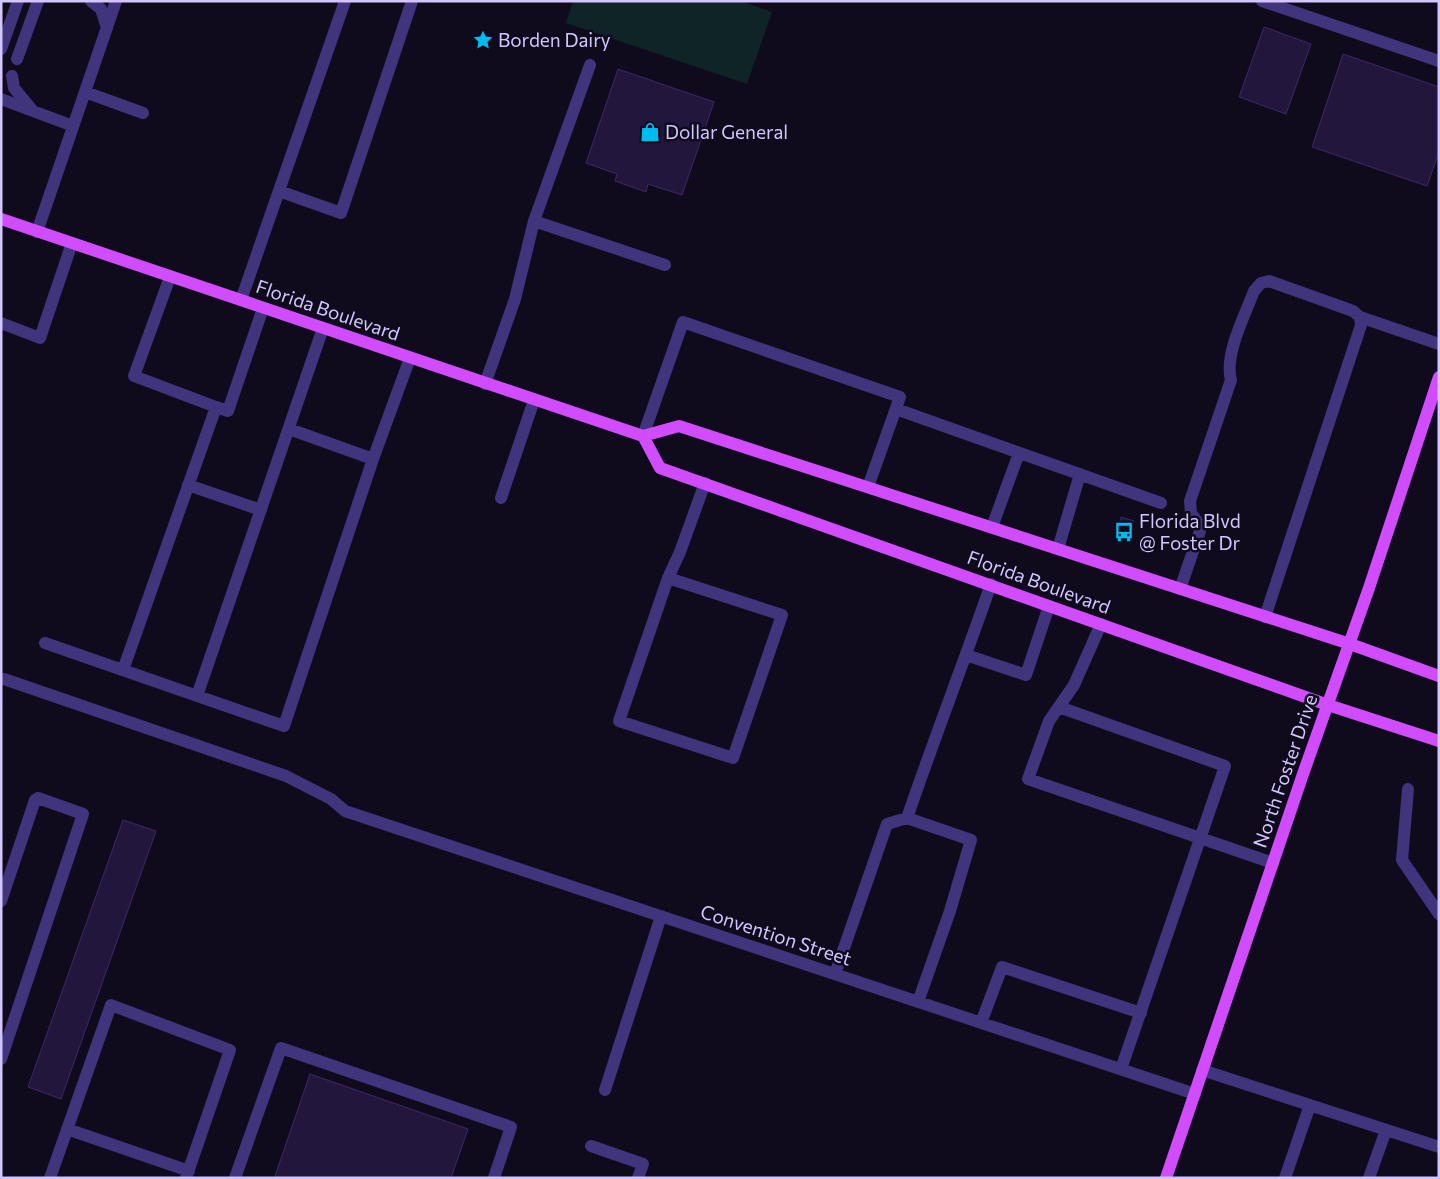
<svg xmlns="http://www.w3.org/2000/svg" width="1440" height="1179" viewBox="0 0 1440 1179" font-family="Commissioner,sans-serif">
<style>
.green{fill:#0e2426}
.building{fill:#23163d;stroke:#3d2869}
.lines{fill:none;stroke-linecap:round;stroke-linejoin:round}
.minor{stroke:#40347c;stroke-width:12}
.major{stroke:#d24cff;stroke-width:12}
.labels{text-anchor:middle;stroke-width:5;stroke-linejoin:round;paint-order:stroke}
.poi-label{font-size:19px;fill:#d3c5ff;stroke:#100b1c;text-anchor:start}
.street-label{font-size:19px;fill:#d3c5ff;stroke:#100b1c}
</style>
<rect width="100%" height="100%" fill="#100b1c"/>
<path class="green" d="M573,1H741L772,12L747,84L566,23Z"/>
<path class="building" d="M1264,27L1311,44L1286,114L1239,97Z
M1343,54L1439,87V152L1427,186L1312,147Z
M618,69L714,102L682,195L648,184L646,192L615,181L617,174L586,163Z
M1121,517L1134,521L1132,527L1120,523Z
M123,820L156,831L61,1099L28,1087Z
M310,1074L468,1129L451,1178H281L275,1176Z"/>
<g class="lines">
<path class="minor" d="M91,1L101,9L107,28
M1262,1L1439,61
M1,49L18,1
M17,59L38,1
M12,76L14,88L33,111
M85,92L143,113
M1,99L73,126
M279,191L341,213L412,1
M534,221L665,265
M37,232L116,1
M170,277L134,376L216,407L228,411L263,308
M241,300L345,1
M1360,317L1439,344
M1,323L40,338L72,243
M485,384L515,299L534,221L590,65
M896,409L1161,503
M289,429L373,459L410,358
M643,436L683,322L900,397L868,487
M188,485L261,510
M501,498L534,400
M992,527L1019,453
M1058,549L1080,474
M668,578L782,615L733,758L619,721L668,578L680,552L705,483
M1180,589L1200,531L1199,524L1191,513L1190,501L1231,380C1224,355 1245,315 1254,291L1261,283L1269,281L1353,311L1360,317L1361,325L1265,617
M1101,624L1074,685L1049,721L1028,779L1273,863
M45,643L284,726L373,459
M966,655L1026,675L1049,606
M123,670L216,407
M4,679L286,776L331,799L345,811L1195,1094
M197,696L323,328
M1059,707L1225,766L1121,1069
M1408,789L1402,860L1439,914
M1,901L35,800L38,798L83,814L1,1059
M835,974L887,824L907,818
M918,1002L950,911L971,840L907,818C934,739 964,662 991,584
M981,1023L1002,967L1141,1013
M1202,1070L1439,1147
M605,1090L661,916
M67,1129L189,1171
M591,1146L643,1164L638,1178
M50,1178L111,1005L230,1050L186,1178
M235,1178L281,1048L511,1127L494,1178
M1285,1178L1310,1105
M1369,1178L1386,1130"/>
<path class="major" d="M1,219L643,436L679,426L1350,644L1439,676
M643,436L660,468L1328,705L1439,741
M1166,1178L1303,774L1369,588L1439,377"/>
</g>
<defs>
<symbol id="sight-bare" viewBox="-9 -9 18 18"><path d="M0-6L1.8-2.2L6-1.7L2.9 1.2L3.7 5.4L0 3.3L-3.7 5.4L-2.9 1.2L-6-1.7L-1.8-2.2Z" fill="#00bbf0" stroke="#100b1c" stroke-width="2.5" paint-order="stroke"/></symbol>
<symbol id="shop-bare" viewBox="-9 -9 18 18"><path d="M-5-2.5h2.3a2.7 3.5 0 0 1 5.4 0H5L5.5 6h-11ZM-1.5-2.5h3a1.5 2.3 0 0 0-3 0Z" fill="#00bbf0" stroke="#100b1c" stroke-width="2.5" paint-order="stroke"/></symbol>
<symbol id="bus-bare" viewBox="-9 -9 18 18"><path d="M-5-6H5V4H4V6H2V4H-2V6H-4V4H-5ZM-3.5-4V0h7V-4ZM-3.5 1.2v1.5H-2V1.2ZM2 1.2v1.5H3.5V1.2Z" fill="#00bbf0" stroke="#100b1c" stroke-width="2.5" paint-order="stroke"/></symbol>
</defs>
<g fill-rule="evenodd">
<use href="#sight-bare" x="469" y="26" width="28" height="28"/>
<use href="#shop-bare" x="636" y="118" width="28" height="28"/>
<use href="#bus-bare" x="1110" y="518" width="28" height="28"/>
</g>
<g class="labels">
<g class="poi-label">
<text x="498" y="47">Borden Dairy</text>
<text x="665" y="139">Dollar General</text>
<text x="1139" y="528">Florida Blvd<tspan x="1139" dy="22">@ Foster Dr</tspan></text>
</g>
<g class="street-label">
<text transform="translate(328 310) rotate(19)" y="7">Florida Boulevard</text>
<text transform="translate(1039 582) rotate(20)" y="7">Florida Boulevard</text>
<text transform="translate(1285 771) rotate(-71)" y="7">North Foster Drive</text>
<text transform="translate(776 935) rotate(18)" y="7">Convention Street</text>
</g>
</g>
<rect width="1440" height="1179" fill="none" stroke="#d3c5ff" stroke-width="5"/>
</svg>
